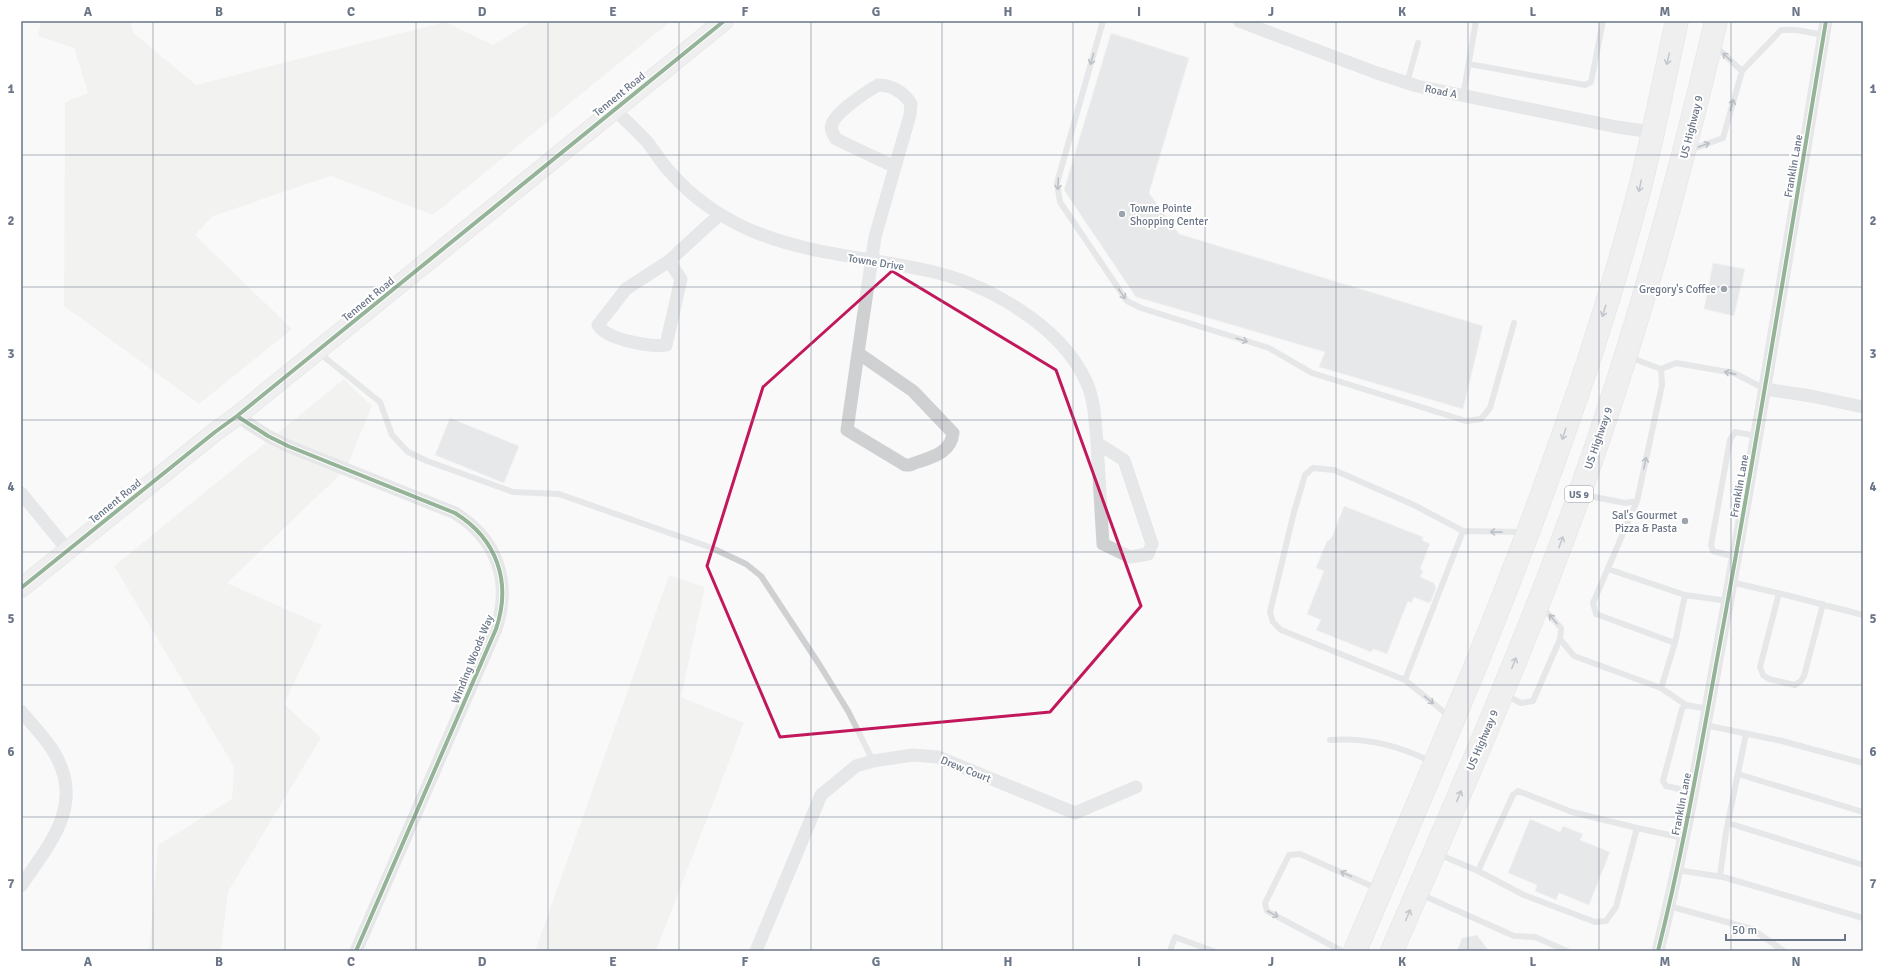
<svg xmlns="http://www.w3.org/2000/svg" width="1884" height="972" viewBox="0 0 1884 972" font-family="Signika,sans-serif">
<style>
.green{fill:#e8ece7}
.building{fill:#d1d2d4;stroke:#e8e8e8}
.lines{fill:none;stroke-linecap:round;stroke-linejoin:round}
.secondary-casing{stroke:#d5d5d7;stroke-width:20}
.highway-casing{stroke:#d5d5d6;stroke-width:24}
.lane{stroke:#cfd0d2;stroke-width:6}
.street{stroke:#cfd0d2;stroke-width:13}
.secondary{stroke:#e2e3e4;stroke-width:18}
.highway{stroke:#e2e3e4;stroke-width:22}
.cycleway-casing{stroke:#fff;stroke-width:6}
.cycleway{stroke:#1b5e20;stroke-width:4}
.oneway{stroke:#747e8e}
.oneway2{stroke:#828b9a}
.marked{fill:none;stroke:#c2185b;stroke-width:3;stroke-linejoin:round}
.grid{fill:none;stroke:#6a7587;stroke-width:1;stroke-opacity:0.55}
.poi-dot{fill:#9ca3af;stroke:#fff;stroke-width:1.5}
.labels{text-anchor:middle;stroke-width:4;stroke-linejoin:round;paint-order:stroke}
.shield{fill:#fff;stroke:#979eab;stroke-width:1}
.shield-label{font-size:10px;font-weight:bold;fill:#6a7587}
.street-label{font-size:11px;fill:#6a7587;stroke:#fff}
.poi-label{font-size:11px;fill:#6a7587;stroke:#fff;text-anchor:end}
.neatline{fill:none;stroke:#6a7587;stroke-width:1.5}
.grid-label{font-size:13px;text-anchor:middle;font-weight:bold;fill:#6a7587}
</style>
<rect width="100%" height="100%" fill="#f9f9f9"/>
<path class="green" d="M41,21H130L134,33L196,85L445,22L493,45L532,21H671L433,215L331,176L213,216L195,235L292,329L199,404L64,306L65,102L88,93L74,48L38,36Z
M344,379L372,406L346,469L227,583L322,625L284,704L321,738L228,892L221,951H149L158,845L232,799L234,767L114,566Z
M669,575L705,587L681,697L744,723L656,951H535Z"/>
<path class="building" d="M1111,33L1189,58L1149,193L1179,234L1483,326L1463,409L1319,367L1325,352L1136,297L1064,190Z
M1713,263L1745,269L1734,316L1704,309Z
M450,418L519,446L504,483L435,455Z
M1344,506L1423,537L1422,540L1430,544L1420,569L1423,571L1420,577L1434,583L1436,588L1431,601L1429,603L1414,597L1411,603L1408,601L1387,654L1373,649L1371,652L1316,630L1321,620L1307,614L1324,571L1316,568L1327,541H1328L1332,537Z
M1530,819L1560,832L1563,826L1583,834L1580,840L1610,852L1589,905L1559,893L1556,900L1535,891L1537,885L1508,873Z
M1477,935L1489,951H1457L1462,938Z"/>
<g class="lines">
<defs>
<path id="secondary" d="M21,588L215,432L237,416L724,21"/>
<path id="highway" d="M1355,951C1427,782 1501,614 1561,441C1590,360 1616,278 1638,195C1653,138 1664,79 1677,21
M1392,951C1445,828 1499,705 1547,581C1618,399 1672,211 1716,21"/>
</defs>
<use href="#secondary" class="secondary-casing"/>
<use href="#highway" class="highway-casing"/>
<path class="lane" d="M1103,21L1057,183L1060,202L1127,301L1141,308L1269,348L1312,373L1466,421L1481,419L1490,408L1514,323
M1714,45L1742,71
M1469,64L1585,85L1591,82L1603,21
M1407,83L1418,43
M1463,96L1476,21
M1690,150L1723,138L1742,71L1781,30H1796L1824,35
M318,352L380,402L392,435L408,452L427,461L513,492L559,494L712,548L746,564L761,576L819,664L848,711L873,761
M1629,357L1661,369L1676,363L1734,373L1765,389
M1584,495L1625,503L1637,501
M1736,557L1713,551L1711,545L1730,440L1735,432L1757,436
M1608,569L1685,595L1728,601
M1731,582L1786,595L1863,615
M1779,593L1760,667L1763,675L1769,679L1795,685L1801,681L1804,676L1823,604
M1560,639L1574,656L1661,688L1675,643L1596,614L1593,603L1637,501L1662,385L1661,369
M1675,643L1685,595
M1405,680L1463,531
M1661,688L1686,705
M1505,695L1521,703L1533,701L1560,639L1561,628L1542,607
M1450,717L1405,680L1281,630L1273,622L1270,612L1294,512L1305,475L1313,468L1334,470L1414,505L1463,531L1524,532
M1705,725L1782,741L1863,763
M1330,740C1367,737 1399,746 1432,762
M1738,774L1863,812
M1693,792L1666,786L1663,781L1682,709L1686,705L1708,709
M1728,823L1863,865
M1438,854L1478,871L1524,895L1595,922L1606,921L1616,907L1637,828L1683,838
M1677,870L1723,877L1863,918
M1478,871L1513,795L1518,791L1572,812L1637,828
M1720,876L1726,832L1746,734
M1420,894L1514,936L1535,937L1567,951
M1669,906L1752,929L1784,951
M1170,951L1175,937L1213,951
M1342,951L1267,911L1265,903L1289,855L1300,854L1378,889"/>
<path class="street" d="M1239,21L1377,73L1417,86L1617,127L1652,132
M878,85C891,85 904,92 911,104L910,115L895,167L836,139C833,134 830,130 832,124C836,112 866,92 878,85Z
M614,109C625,120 638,131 648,143C656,153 662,164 671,173C692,197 721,217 750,230C806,254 865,257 925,270C984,282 1060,324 1086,381C1095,401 1095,422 1097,443
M669,261L681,279L666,345C650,347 607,340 598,325L626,289Z
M669,261L719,215
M858,353L913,391L953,433C951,455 927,458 910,465H905L847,430Z
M858,353L875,237L895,167
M1765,389L1811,396L1863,407
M237,416L268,436L288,446L455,513C497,539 512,582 496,629L356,951
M1097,443L1124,460L1152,544L1148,554L1130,557L1103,544Z
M21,493L67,549
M21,711C32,725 46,738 55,754C85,806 49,844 21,886
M756,951L821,795L856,766L873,761L913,755L938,757L1075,813L1136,787
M1658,951C1686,840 1704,728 1725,616C1761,418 1793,219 1826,21"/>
<use href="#secondary" class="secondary"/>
<use href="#highway" class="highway"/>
<defs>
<path id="cycleway" d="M237,416L268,436L288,446L455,513C497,539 512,582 496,629L356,951
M21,588L215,432L237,416L724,21
M1658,951C1686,840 1704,728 1725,616C1761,418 1793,219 1826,21"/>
</defs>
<use href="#cycleway" class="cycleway-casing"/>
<use href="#cycleway" class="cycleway"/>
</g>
<defs><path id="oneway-shaft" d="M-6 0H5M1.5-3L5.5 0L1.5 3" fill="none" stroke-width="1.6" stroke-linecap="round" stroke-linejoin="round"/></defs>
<g class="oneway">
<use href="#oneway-shaft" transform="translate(1727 57) rotate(-136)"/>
<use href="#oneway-shaft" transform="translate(1092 59) rotate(106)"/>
<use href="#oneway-shaft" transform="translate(1732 105) rotate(-74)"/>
<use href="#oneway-shaft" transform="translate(1704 145) rotate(-20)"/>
<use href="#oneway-shaft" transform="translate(1058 184) rotate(93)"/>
<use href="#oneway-shaft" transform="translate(1122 294) rotate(56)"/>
<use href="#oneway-shaft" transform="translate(1242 340) rotate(17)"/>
<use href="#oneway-shaft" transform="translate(1730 373) rotate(-167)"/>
<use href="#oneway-shaft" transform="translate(1645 463) rotate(-78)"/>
<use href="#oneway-shaft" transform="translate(1496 532) rotate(-179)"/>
<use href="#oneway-shaft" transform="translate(1553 619) rotate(-131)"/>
<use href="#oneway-shaft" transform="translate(1429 700) rotate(39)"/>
<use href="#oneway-shaft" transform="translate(1346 874) rotate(-156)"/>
<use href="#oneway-shaft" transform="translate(1273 914) rotate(28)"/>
</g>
<g class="oneway2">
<use href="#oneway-shaft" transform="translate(1668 59) rotate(103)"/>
<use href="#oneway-shaft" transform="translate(1640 186) rotate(102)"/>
<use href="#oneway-shaft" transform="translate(1604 311) rotate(107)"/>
<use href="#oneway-shaft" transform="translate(1564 434) rotate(108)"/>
<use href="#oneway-shaft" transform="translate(1561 542) rotate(-70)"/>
<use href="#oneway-shaft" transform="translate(1514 663) rotate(-68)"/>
<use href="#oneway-shaft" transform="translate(1459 796) rotate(-67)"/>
<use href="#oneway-shaft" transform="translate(1408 915) rotate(-67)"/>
</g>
<path d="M0 0H1884V972H0ZM892,271L1056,370L1141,606L1050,712L780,737L707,566L763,387Z" fill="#f9f9f9" fill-opacity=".55" fill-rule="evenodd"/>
<path class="marked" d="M892,271L1056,370L1141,606L1050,712L780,737L707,566L763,387Z"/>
<path class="grid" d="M153,21V951M285,21V951M416,21V951M548,21V951M679,21V951M811,21V951M942,21V951M1073,21V951M1205,21V951M1336,21V951M1468,21V951M1599,21V951M1731,21V951M21,155H1863M21,287H1863M21,420H1863M21,552H1863M21,685H1863M21,817H1863"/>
<g class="poi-dot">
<circle cx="1122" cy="214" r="4"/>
<circle cx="1724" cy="289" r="4"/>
<circle cx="1685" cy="521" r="4"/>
</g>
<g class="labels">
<rect class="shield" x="1565" y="486" width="28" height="16" rx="3"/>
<g class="shield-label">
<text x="1579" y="498">US 9</text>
</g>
<g class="street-label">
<text transform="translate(1441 91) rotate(11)" y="4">Road A</text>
<text transform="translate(619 94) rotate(-39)" y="4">Tennent Road</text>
<text transform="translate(1691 127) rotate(-76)" y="4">US Highway 9</text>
<text transform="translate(1793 166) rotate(-80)" y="4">Franklin Lane</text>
<text transform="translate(876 262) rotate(9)" y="4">Towne Drive</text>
<text transform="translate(368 299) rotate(-39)" y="4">Tennent Road</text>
<text transform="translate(1598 438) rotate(-71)" y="4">US Highway 9</text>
<text transform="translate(1739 486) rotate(-80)" y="4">Franklin Lane</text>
<text transform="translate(115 501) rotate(-39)" y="4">Tennent Road</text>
<text transform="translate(472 659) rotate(-68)" y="4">Winding Woods Way</text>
<text transform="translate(1482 740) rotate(-67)" y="4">US Highway 9</text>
<text transform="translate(966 769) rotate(22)" y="4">Drew Court</text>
<text transform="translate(1681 804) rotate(-79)" y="4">Franklin Lane</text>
</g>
<g class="poi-label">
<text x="1130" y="212" text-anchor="start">Towne Pointe<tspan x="1130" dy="13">Shopping Center</tspan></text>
<text x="1716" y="293">Gregory's Coffee</text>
<text x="1677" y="519">Sal's Gourmet<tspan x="1677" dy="13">Pizza &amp; Pasta</tspan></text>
</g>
</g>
<rect width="1884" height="972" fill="none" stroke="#ffffff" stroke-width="44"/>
<path d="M1726 934v6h119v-6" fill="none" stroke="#6a7587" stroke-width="2"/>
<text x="1732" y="934" font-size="12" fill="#6a7587" stroke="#ffffff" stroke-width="3" paint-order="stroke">50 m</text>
<rect x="22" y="22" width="1840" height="928" class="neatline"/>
<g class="grid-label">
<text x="88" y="16">A</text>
<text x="219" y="16">B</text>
<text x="351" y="16">C</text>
<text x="482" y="16">D</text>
<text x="613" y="16">E</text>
<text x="745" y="16">F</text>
<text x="876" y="16">G</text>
<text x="1008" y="16">H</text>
<text x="1139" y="16">I</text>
<text x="1271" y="16">J</text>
<text x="1402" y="16">K</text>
<text x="1533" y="16">L</text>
<text x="1665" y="16">M</text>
<text x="1796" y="16">N</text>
<text x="11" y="93">1</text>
<text x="1873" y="93">1</text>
<text x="11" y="225">2</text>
<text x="1873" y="225">2</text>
<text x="11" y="358">3</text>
<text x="1873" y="358">3</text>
<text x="11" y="491">4</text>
<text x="1873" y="491">4</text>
<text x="11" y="623">5</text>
<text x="1873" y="623">5</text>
<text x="11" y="756">6</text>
<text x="1873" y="756">6</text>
<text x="11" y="888">7</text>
<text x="1873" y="888">7</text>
<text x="88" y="966">A</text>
<text x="219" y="966">B</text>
<text x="351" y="966">C</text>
<text x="482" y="966">D</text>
<text x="613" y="966">E</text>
<text x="745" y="966">F</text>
<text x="876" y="966">G</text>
<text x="1008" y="966">H</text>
<text x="1139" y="966">I</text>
<text x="1271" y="966">J</text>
<text x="1402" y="966">K</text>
<text x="1533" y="966">L</text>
<text x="1665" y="966">M</text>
<text x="1796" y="966">N</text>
</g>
</svg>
